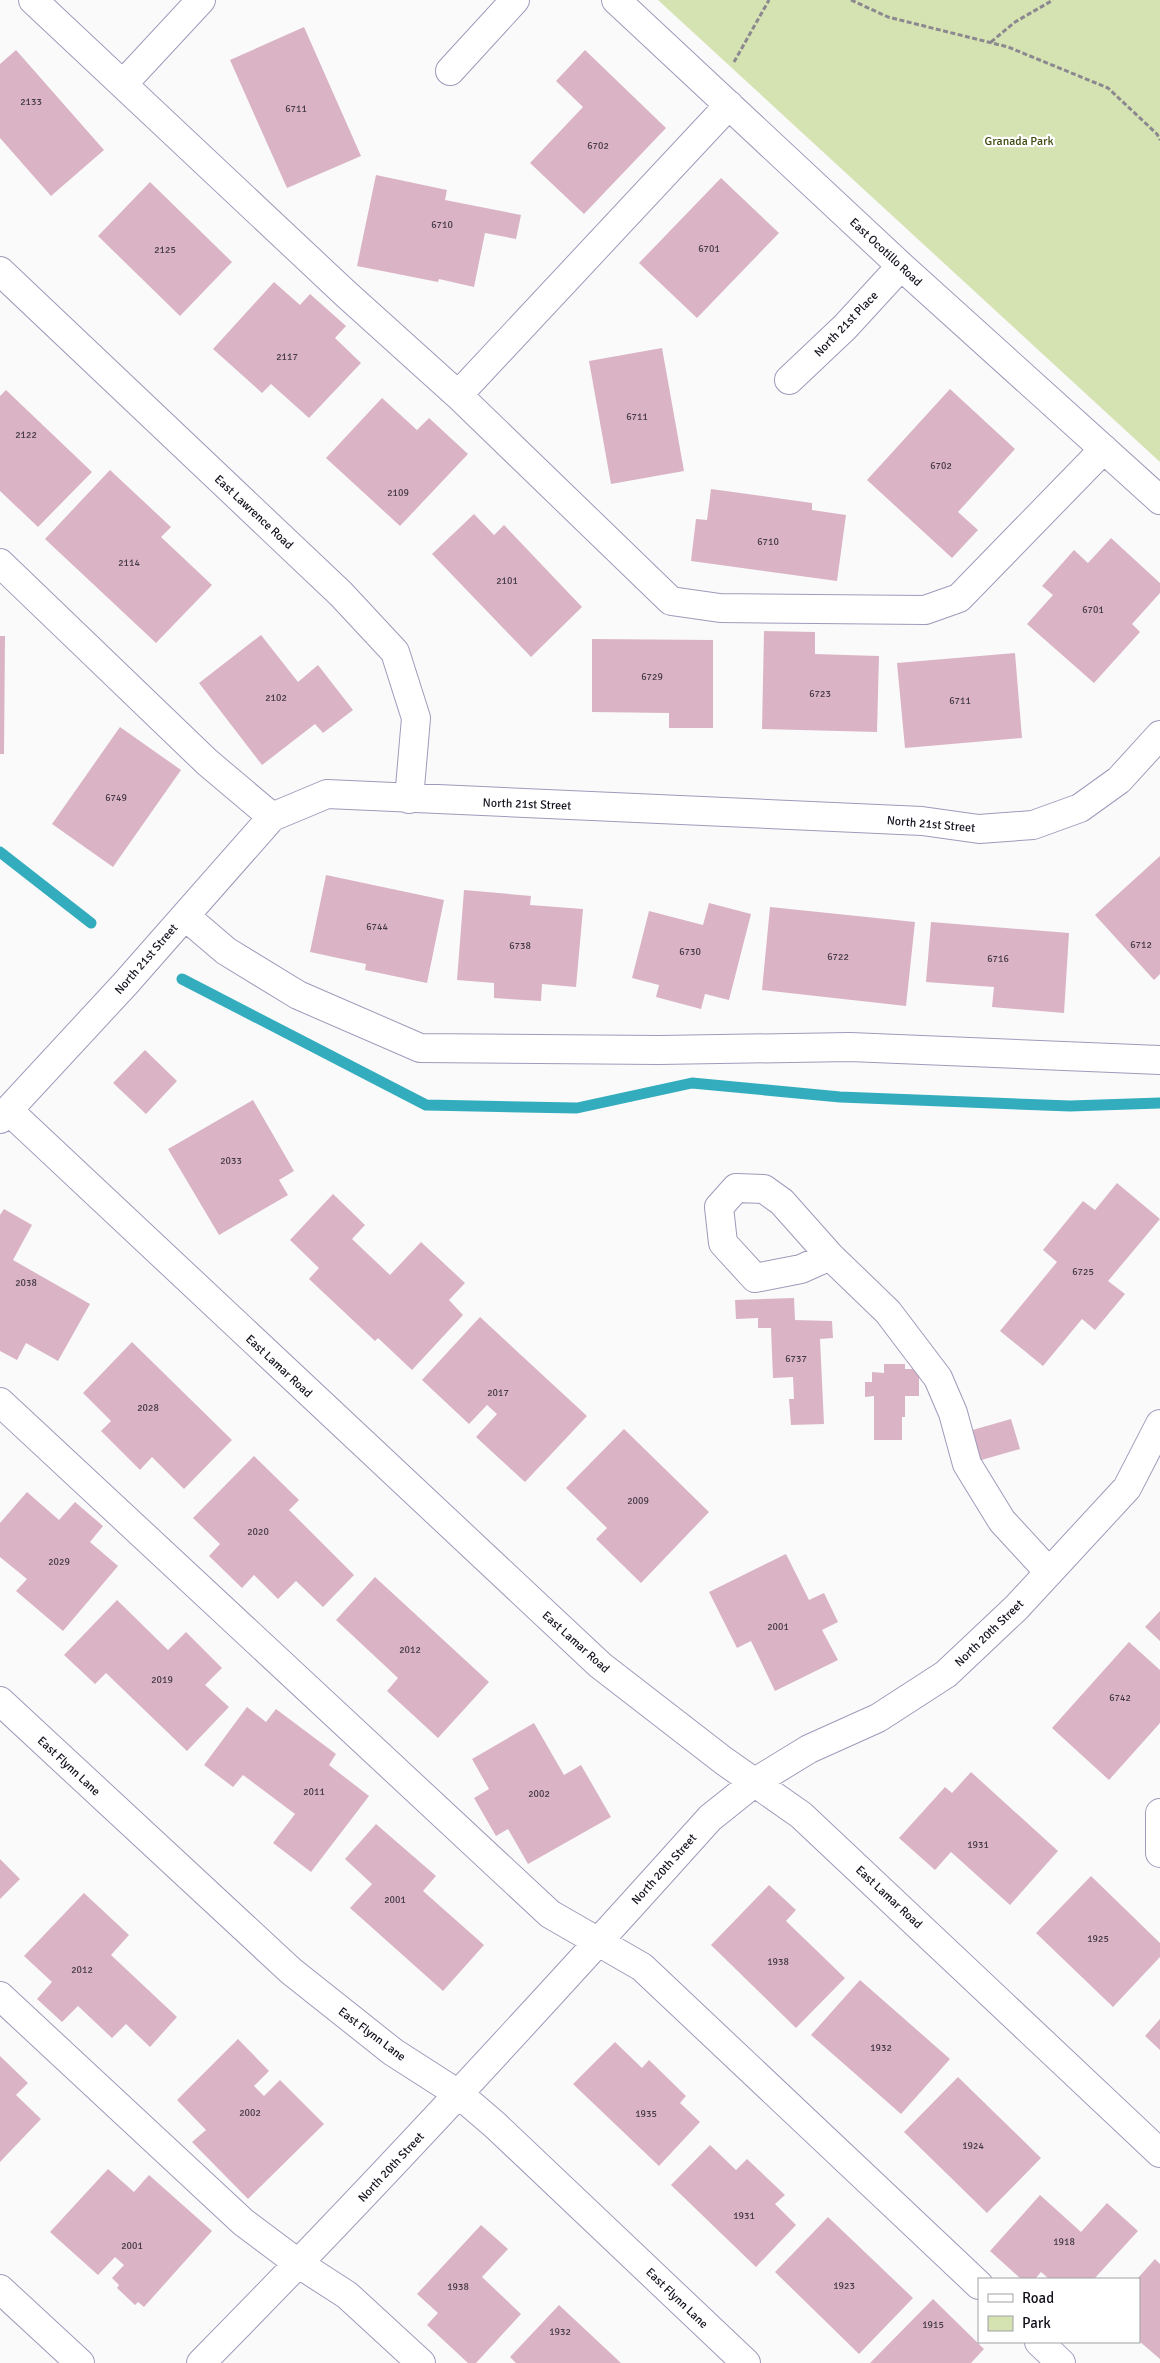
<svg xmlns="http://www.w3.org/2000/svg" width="1160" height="2363" viewBox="0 0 1160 2363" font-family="Signika,sans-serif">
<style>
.green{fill:#d5e2b2}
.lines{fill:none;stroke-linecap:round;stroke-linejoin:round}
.stream{stroke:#33adbe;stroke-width:11}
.building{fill:#dab4c5}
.minor-casing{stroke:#a199bb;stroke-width:30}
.path{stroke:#8b898f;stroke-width:3;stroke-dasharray:5 2.5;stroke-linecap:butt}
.minor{stroke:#fff;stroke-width:28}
.labels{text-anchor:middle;stroke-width:4.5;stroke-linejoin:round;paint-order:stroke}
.number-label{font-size:10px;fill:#463a48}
.park-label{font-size:12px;fill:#3e490e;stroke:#fff}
.street-label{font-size:12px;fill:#15121e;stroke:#fff}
</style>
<rect width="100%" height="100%" fill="#fafafa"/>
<path class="green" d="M658,0H1160V462Z"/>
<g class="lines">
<path class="stream" d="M0,852L91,923
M182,979L426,1105L577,1108L692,1083L840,1097L1070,1106L1160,1103"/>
</g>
<path class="building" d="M304,27L361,156L287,188L230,60Z
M16,50L104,150L51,196L0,138V64Z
M585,50L666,128L584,214L530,163L583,107L556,81Z
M376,175L447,190L445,200L521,215L516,239L485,233L474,287L439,279L438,282L357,266Z
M721,178L779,233L697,318L639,263Z
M150,182L232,262L180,316L98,236Z
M274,282L300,305L310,294L346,326L335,338L361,363L309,418L271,384L262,393L213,349Z
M662,348L684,471L611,484L589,361Z
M950,389L1015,449L958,512L978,530L952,558L867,480Z
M6,390L92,472L38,527L0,491V396Z
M382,398L417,430L429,418L468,454L400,526L326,458Z
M110,470L171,527L161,537L212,585L156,643L45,539Z
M711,489L812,503V510L846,515L837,581L691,561L696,519L707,520Z
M474,514L494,535L504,525L582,607L531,657L432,554Z
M1111,538L1160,583V593L1132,624L1140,632L1094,683L1027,624L1053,595L1042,586L1074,550L1088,563Z
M764,631L815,632V654L879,656L877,732L762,729Z
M261,635L298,682L318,665L353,710L323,733L315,724L262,765L199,683Z
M0,636H5L4,754H0Z
M592,639L713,640V728H669V713L592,712Z
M1015,653L1022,738L905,748L897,663Z
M120,727L181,770L113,867L52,824Z
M1160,856V974L1154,980L1095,915Z
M326,875L444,900L427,983L365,970L366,964L310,952Z
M464,890L531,896L530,905L583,909L576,987L542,984L541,1001L494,998V983L457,980Z
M709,903L751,914L729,1000L705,994L701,1009L656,997L659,985L632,978L649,911L703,925Z
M770,907L915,922L906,1006L762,990Z
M931,922L1069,933L1064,1013L992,1007L994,987L926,982Z
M145,1050L177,1081L146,1114L113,1083Z
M253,1100L294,1171L279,1180L288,1195L219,1235L168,1149Z
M1117,1183L1160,1219L1108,1281L1125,1294L1095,1330L1082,1319L1043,1366L1000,1331L1057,1262L1043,1250L1083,1201L1095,1210Z
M333,1194L365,1225L352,1239L390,1275L421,1242L465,1283L449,1300L463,1315L412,1370L378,1338L375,1341L309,1279L319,1268L290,1240Z
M4,1209L32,1225L13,1260L90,1304L58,1361L26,1343L17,1360L0,1351V1215Z
M794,1298L795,1320L832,1321L833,1338L820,1339L824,1424L791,1425L789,1399H794L793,1377L773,1378L771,1328H758V1318L736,1319L735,1300Z
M480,1317L587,1416L525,1482L476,1437L497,1414L487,1405L469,1424L422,1380Z
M132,1342L232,1440L184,1489L152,1457L140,1470L101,1431L111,1421L83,1393Z
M884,1364H905V1369H919V1396H905V1417H902V1440H874V1396L865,1397V1382H872V1372L884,1373Z
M1011,1419L1020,1449L978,1461L969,1431Z
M624,1429L709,1512L641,1583L596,1539L607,1528L566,1488Z
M254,1456L299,1500L289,1510L354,1575L323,1607L296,1581L278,1599L254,1575L242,1588L209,1556L220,1544L193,1518Z
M27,1492L59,1520L75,1502L103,1526L90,1542L118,1566L63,1631L16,1591L27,1579L0,1557V1523Z
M786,1554L809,1600L824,1593L838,1622L822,1630L838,1660L775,1691L751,1641L737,1648L709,1592Z
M375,1577L489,1682L438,1738L387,1691L398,1678L336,1620Z
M117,1600L168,1650L186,1632L222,1668L205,1685L229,1707L187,1751L106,1673L95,1684L64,1655Z
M1160,1611V1641L1145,1627Z
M1129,1642L1160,1670V1723L1109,1780L1052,1728Z
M247,1707L266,1722L276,1709L336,1754L329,1765L369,1796L311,1872L273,1843L295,1814L243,1775L233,1787L204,1765Z
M534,1723L564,1775L581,1765L611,1817L528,1864L508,1829L496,1836L474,1798L489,1789L472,1759Z
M971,1772L1058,1851L1010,1905L951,1852L935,1870L899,1838L945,1787L952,1793Z
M376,1824L436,1876L423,1891L484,1945L443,1991L350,1908L372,1884L345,1859Z
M0,1859L20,1879L0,1899Z
M1091,1876L1160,1943V1957L1113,2007L1036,1933Z
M769,1885L796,1910L786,1921L845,1978L796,2028L711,1945Z
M84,1893L129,1935L111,1955L177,2017L150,2047L126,2024L112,2038L78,2006L62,2022L37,1999L52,1982L24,1956Z
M860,1980L950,2059L901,2114L811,2035Z
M1160,2019V2050L1145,2036Z
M238,2039L269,2071L254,2086L264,2096L280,2080L324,2124L248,2199L192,2142L206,2130L177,2100Z
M615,2042L642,2068L649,2060L686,2096L680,2103L700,2122L659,2166L573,2084Z
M0,2056L28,2083L16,2095L41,2119L0,2162Z
M958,2077L1041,2158L987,2213L904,2132Z
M710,2145L736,2170L747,2159L785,2195L775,2204L796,2225L756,2267L671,2185Z
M108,2169L134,2192L149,2175L212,2231L144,2307L138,2302L135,2305L117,2288L119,2285L112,2278L124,2265L115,2257L98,2275L50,2232Z
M1040,2195L1081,2232L1107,2203L1138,2231L1094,2279H1049L1041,2272L1035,2279H1021L990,2251Z
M828,2217L913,2298L859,2354L775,2272Z
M481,2225L508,2249L482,2277L521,2314L476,2363H468L427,2325L438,2313L417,2294Z
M1155,2259L1160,2264V2359L1139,2341V2279H1137Z
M933,2299L984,2349L971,2363H870Z
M559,2305L621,2363H516L510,2357Z"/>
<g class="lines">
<defs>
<path id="minor" d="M33,0L346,294L458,395L671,601L720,608L925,610L959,598L1104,449
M616,0L901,266L1160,500
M450,71L515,0
M124,83L201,0
M0,271L341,594L395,652L416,718L409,799
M789,380L845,327L901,266
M458,395L729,105
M0,563L207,762L272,817
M185,916L226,951L298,995L420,1048L659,1050L850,1047L1160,1060
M8,1110L600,1665L724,1761L801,1815L1160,2153
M0,1119L125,984L272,817L327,794L922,821L979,829L1033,825L1080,808L1119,780L1160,735
M830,1256L801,1269L755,1278L723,1243L719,1207L736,1188L764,1189L782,1202L830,1256L888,1312L938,1378L953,1413L967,1464L1002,1521L1049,1572
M0,1402L550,1914L642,1967L979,2285
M0,1701L291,1971L393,2052L460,2095L495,2125L746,2363
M1160,1813V1853
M0,1996L243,2222L299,2264L347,2295L421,2363
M0,2289L80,2363
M1039,2342L1061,2363
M201,2363C376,2186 544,2003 710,1818L755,1782L809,1749L878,1718L946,1674L1016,1608L1127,1488L1160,1424"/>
</defs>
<use href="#minor" class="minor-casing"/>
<path class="path" d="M851,0L888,17L1008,47L1108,88L1157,134L1160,140
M991,42L1015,22L1053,0
M734,62L769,0"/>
<use href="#minor" class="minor"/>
</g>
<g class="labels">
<g class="number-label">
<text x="31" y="105">2133</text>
<text x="296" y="112">6711</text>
<text x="598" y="149">6702</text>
<text x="442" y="228">6710</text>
<text x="709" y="252">6701</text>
<text x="165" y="253">2125</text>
<text x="287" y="360">2117</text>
<text x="637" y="420">6711</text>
<text x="26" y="438">2122</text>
<text x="941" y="469">6702</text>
<text x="398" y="496">2109</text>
<text x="768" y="545">6710</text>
<text x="129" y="566">2114</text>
<text x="507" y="584">2101</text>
<text x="1093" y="613">6701</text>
<text x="652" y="680">6729</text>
<text x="820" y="697">6723</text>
<text x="276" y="701">2102</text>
<text x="960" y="704">6711</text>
<text x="116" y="801">6749</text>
<text x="377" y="930">6744</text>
<text x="1141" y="948">6712</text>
<text x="520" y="949">6738</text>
<text x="690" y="955">6730</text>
<text x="838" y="960">6722</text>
<text x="998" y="962">6716</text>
<text x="231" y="1164">2033</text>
<text x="1083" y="1275">6725</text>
<text x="26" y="1286">2038</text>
<text x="796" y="1362">6737</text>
<text x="498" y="1396">2017</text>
<text x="148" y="1411">2028</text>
<text x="638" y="1504">2009</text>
<text x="258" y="1535">2020</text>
<text x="59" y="1565">2029</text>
<text x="778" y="1630">2001</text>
<text x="410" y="1653">2012</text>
<text x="162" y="1683">2019</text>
<text x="1120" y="1701">6742</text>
<text x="314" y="1795">2011</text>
<text x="539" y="1797">2002</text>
<text x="978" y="1848">1931</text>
<text x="395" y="1903">2001</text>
<text x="1098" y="1942">1925</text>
<text x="778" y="1965">1938</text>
<text x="82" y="1973">2012</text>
<text x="881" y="2051">1932</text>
<text x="250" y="2116">2002</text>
<text x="646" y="2117">1935</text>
<text x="973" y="2149">1924</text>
<text x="744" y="2219">1931</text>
<text x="1064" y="2245">1918</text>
<text x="132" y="2249">2001</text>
<text x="844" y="2289">1923</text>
<text x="458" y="2290">1938</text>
<text x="933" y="2328">1915</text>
<text x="560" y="2335">1932</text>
</g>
<g class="park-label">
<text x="1019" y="145">Granada Park</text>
</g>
<g class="street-label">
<text transform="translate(886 252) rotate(43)" y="4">East Ocotillo Road</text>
<text transform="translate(846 324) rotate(-46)" y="4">North 21st Place</text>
<text transform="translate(254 512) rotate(43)" y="4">East Lawrence Road</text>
<text transform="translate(527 804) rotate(2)" y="4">North 21st Street</text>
<text transform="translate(931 824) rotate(5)" y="4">North 21st Street</text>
<text transform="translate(146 959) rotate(-49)" y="4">North 21st Street</text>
<text transform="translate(279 1366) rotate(43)" y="4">East Lamar Road</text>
<text transform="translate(989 1633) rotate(-44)" y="4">North 20th Street</text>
<text transform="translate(576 1642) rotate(42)" y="4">East Lamar Road</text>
<text transform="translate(69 1766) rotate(43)" y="4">East Flynn Lane</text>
<text transform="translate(664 1869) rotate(-48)" y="4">North 20th Street</text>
<text transform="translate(889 1897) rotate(43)" y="4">East Lamar Road</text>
<text transform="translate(372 2034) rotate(37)" y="4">East Flynn Lane</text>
<text transform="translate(391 2167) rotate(-47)" y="4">North 20th Street</text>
<text transform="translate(677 2298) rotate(44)" y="4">East Flynn Lane</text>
</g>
</g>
<rect x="978" y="2278" width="162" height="65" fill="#ffffff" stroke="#a1a0a5"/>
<rect x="988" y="2294" width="25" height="8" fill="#ffffff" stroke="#a1a0a5"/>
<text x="1022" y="2303" font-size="15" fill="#15121e">Road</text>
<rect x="988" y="2316" width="25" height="15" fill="#d5e2b2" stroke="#a1a0a5"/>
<text x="1022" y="2328" font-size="15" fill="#15121e">Park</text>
</svg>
